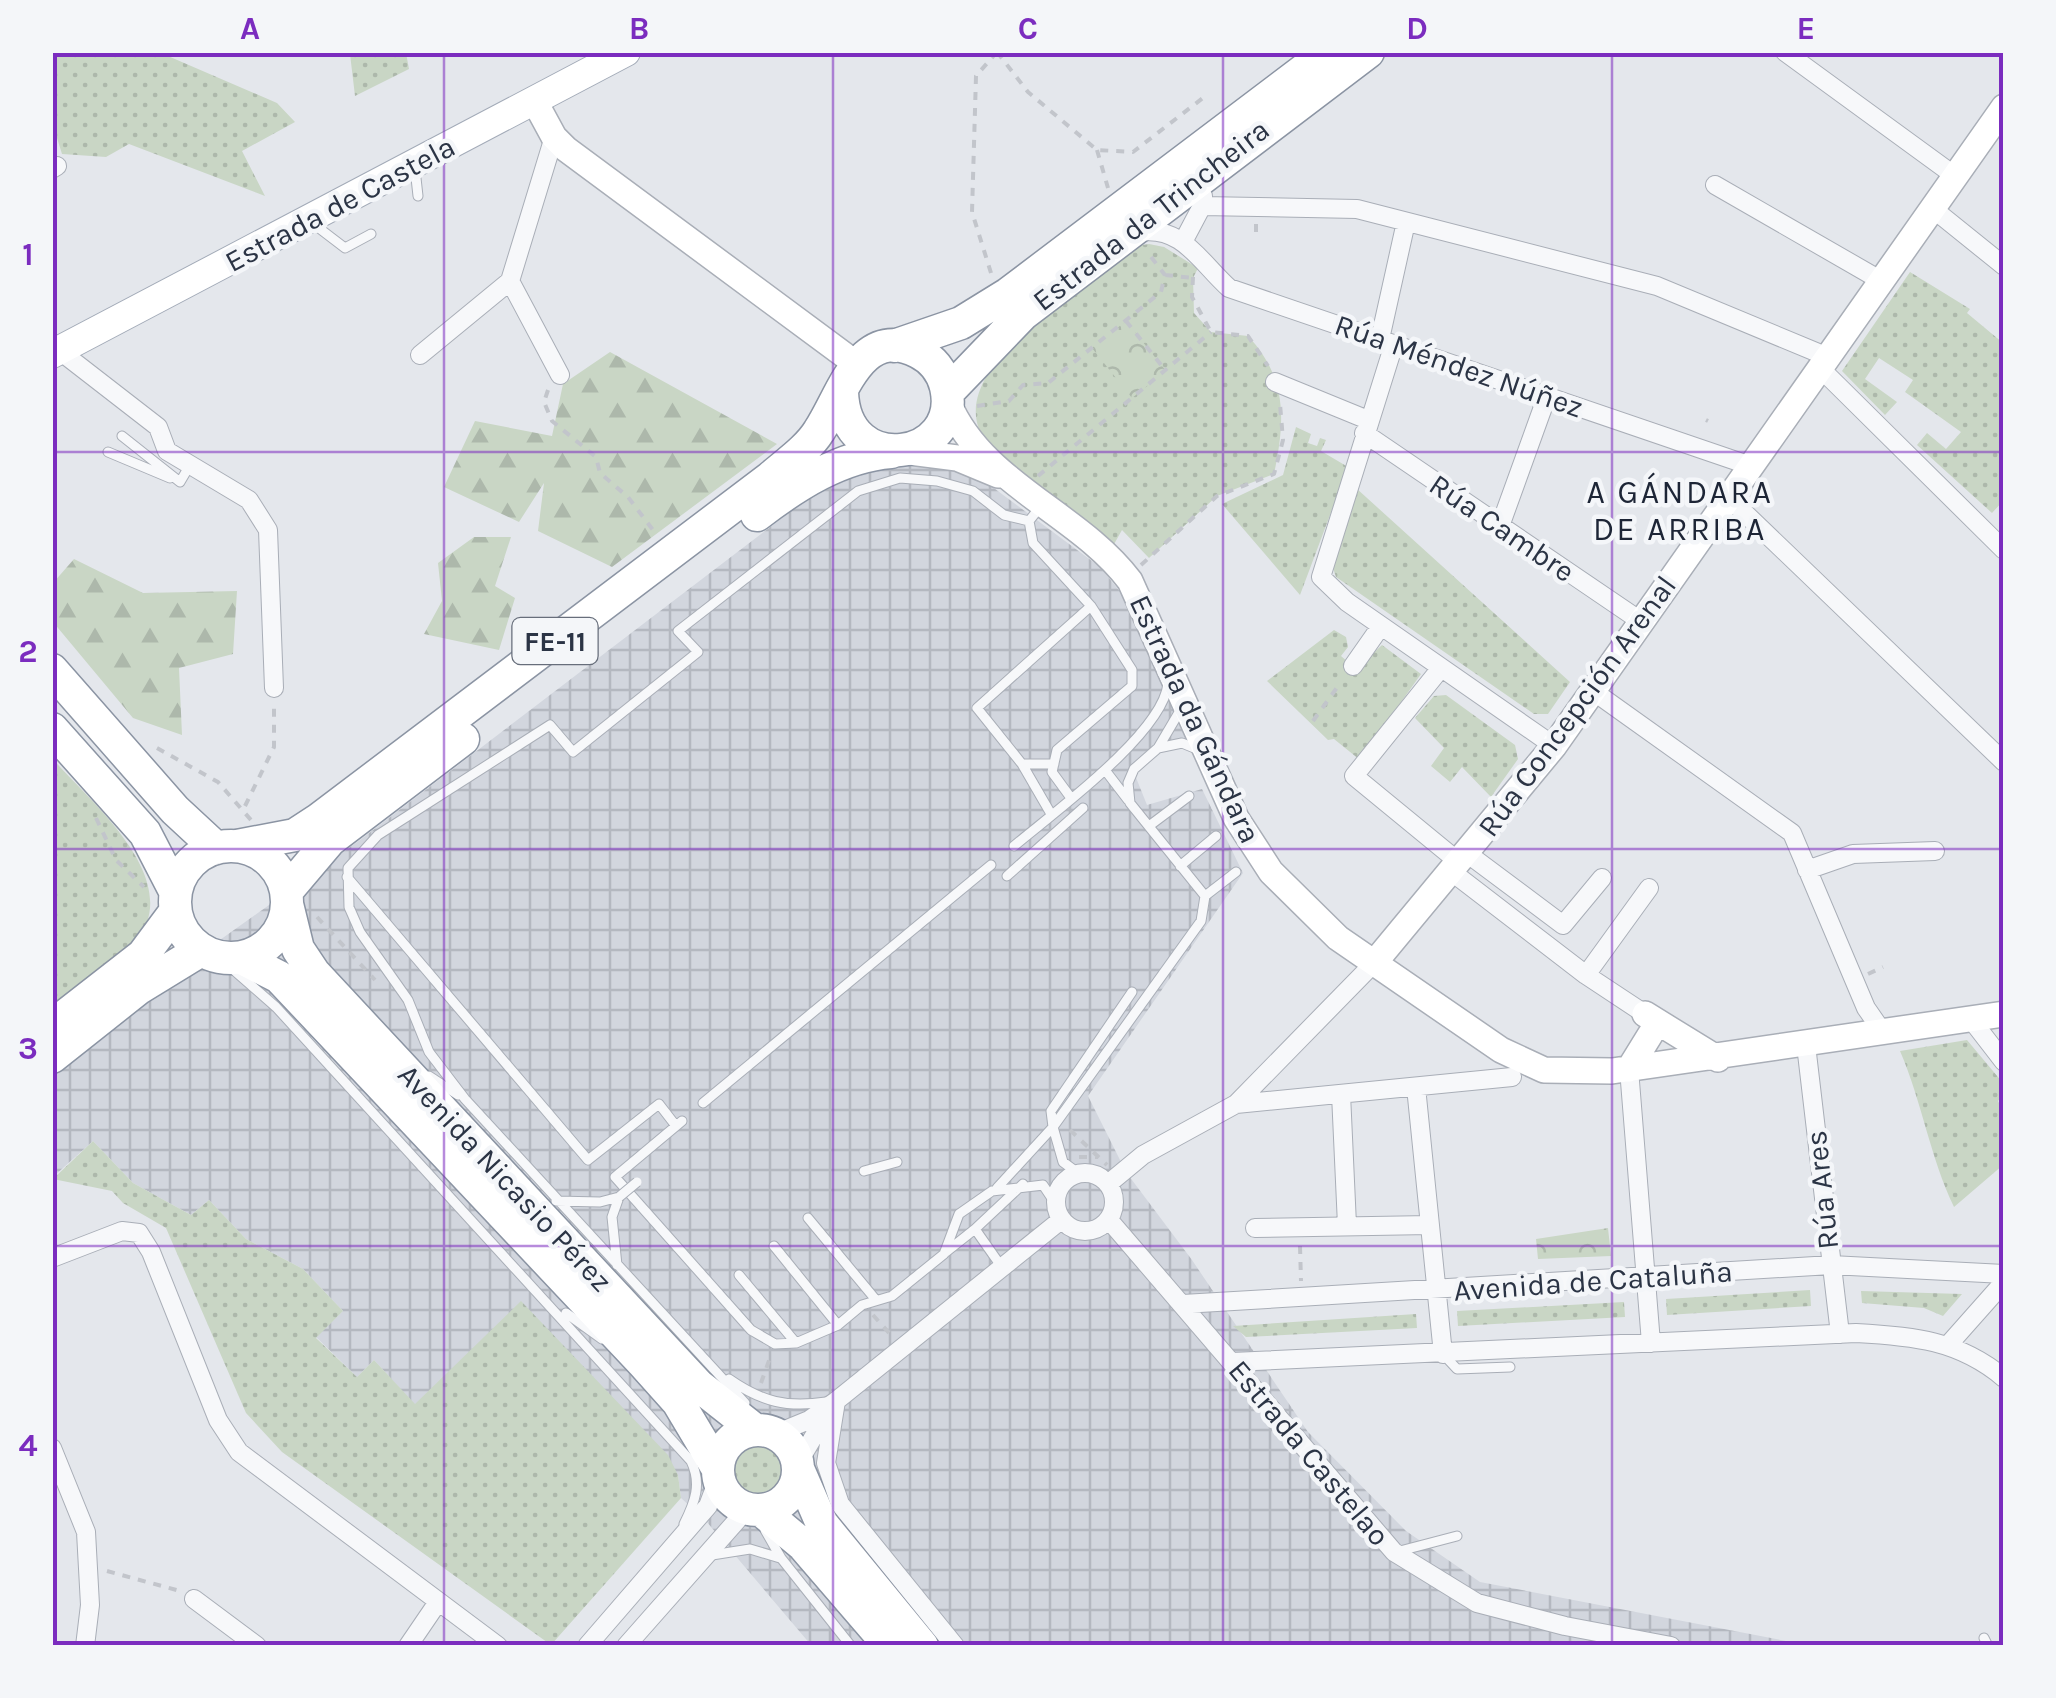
<svg xmlns="http://www.w3.org/2000/svg" width="2056" height="1698" viewBox="0 0 2056 1698" font-family="Karla,sans-serif">
<style>
.industrial{fill:url(#industrial-grid)}
.grass{fill:url(#grass-dots)}
.forest{fill:url(#forest-firs)}
.park{fill:url(#park-crowns)}
.lines{fill:none;stroke-linecap:round;stroke-linejoin:round}
.lane-casing{stroke:#a9aeb7;stroke-width:11}
.street-casing{stroke:#a9aeb7;stroke-width:20}
.secondary-casing{stroke:#a9aeb7;stroke-width:28}
.primary-casing{stroke:#a3abb8;stroke-width:30}
.highway-casing{stroke:#8b94a3;stroke-width:35}
.path{stroke:#c2c5cb;stroke-width:4;stroke-dasharray:8 8;stroke-linecap:butt}
.lane{stroke:#f7f8fa;stroke-width:9}
.street{stroke:#f7f8fa;stroke-width:18}
.secondary{stroke:#fff;stroke-width:25}
.primary{stroke:#fff;stroke-width:28}
.highway{stroke:#fff;stroke-width:32}
.lane-bridge-casing{stroke:#a9aeb7;stroke-width:11;stroke-linecap:butt}
.lane-bridge{stroke:#f7f8fa;stroke-width:9}
.grid{fill:none;stroke:#7b2cbf;stroke-width:2.5;stroke-opacity:0.55}
.labels{text-anchor:middle;stroke-width:9;stroke-linejoin:round;paint-order:stroke}
.shield{fill:#f4f6f9;stroke:#676e7b;stroke-width:2.5}
.shield-label{font-size:28px;font-weight:bold;fill:#2b3445}
.street-label{font-size:30px;fill:#2b3445;stroke:#f4f6f9}
.neighbourhood-label{font-size:32px;letter-spacing:2.5px;fill:#1d2536;stroke:#f4f6f9}
.neatline{fill:none;stroke:#7b2cbf;stroke-width:4}
.grid-label{font-size:32px;text-anchor:middle;font-weight:bold;fill:#7b2cbf}
</style>
<defs>
<pattern id="industrial-grid" width="8" height="8" patternUnits="userSpaceOnUse" patternTransform="scale(2.5)"><rect width="8" height="8" fill="#d2d6de"/><path d="M0 4h8M4 0v8" fill="none" stroke="#b4b8c0"/></pattern>
<pattern id="grass-dots" width="8" height="8" patternUnits="userSpaceOnUse" patternTransform="scale(2.5)"><rect width="8" height="8" fill="#c9d6c5"/><path d="M2 2h.1M6 6h.1" fill="none" stroke="#adb8ab" stroke-width="1.8" stroke-linecap="round"/></pattern>
<pattern id="forest-firs" width="22" height="20" patternUnits="userSpaceOnUse" patternTransform="scale(2.5)"><rect width="22" height="20" fill="#c9d6c5"/><path d="M5 1l3.5 6h-7zM16 11l3.5 6h-7z" fill="#adb8ab"/></pattern>
<pattern id="park-crowns" width="20" height="18" patternUnits="userSpaceOnUse" patternTransform="scale(2.5)"><rect width="20" height="18" fill="#c9d6c5"/><path d="M2 6a3 3 0 1 1 6 0M12 15a3 3 0 1 1 6 0" fill="none" stroke="#adb8ab"/></pattern>
</defs>
<rect width="100%" height="100%" fill="#e4e7ec"/>
<path class="industrial" d="M928,465L975,474L1100,567L1126,599L1195,751L1179,748L1149,756L1135,775L1147,805L1202,789L1243,873L1088,1096L1126,1172L1192,1260L1308,1432L1406,1531L1480,1582L1807,1645H811L706,1521L681,1498L678,1475L521,1302L415,1405L374,1360L357,1377L316,1337L343,1311L303,1269L246,1239L209,1200L191,1215L133,1183L93,1141L53,1177V1075L182,967L360,840L807,499L853,477L899,466Z"/>
<path class="grass" d="M53,52L161,53L277,103L295,122L242,151L265,196L129,144L106,157L62,154L57,138L53,139Z
M311,53H406L409,69L355,96L350,54Z
M1149,244L1164,247L1198,268L1193,278L1194,313L1211,332L1248,336C1288,379 1285,421 1274,474L1217,496L1149,558L1122,530L1113,546C1080,519 1011,474 987,443C933,373 1089,282 1135,246Z
M1910,272L1970,309L1967,313L2003,343V501L1992,513L1917,445L1927,433L1946,449L1961,432L1905,392L1913,380L1879,358L1865,379L1897,402L1885,415L1842,371Z
M1296,427L1311,434L1308,443L1317,446L1320,438L1326,440L1321,451L1348,467L1300,595L1222,504L1283,475Z
M1356,488L1570,682L1548,714H1534L1336,577L1332,565Z
M1334,630L1346,637L1348,647L1341,656L1356,669L1382,645L1421,674L1360,760L1334,739L1328,740L1267,681Z
M1446,695L1515,745L1518,759L1491,797L1462,767L1450,782L1431,766L1444,748L1415,718L1434,696Z
M52,758C90,802 185,878 137,940C116,966 79,988 52,1009Z
M1967,1040L2003,1083V1095L1998,1101L2003,1111V1165L1954,1207C1930,1157 1922,1102 1900,1051Z
M93,1141L133,1183L191,1215L209,1200L246,1239L303,1269L343,1311L316,1338L357,1377L374,1360L415,1404L521,1301L668,1455L678,1475L681,1498L551,1645L282,1452L246,1413L166,1228L123,1203L112,1191L53,1179Z
M1810,1290L1811,1306L1667,1315L1666,1299Z
M1861,1291L1962,1294L1943,1316L1924,1308L1862,1303Z
M1624,1302L1625,1317L1458,1326L1457,1311Z
M1416,1314L1417,1328L1246,1337L1233,1326Z
M729 1470a28 28 0 1 1 56 0a28 28 0 1 1-56 0Z"/>
<path class="forest" d="M610,352L777,444L612,567L538,531L544,483L519,522L444,487L475,421L552,436L563,384Z
M474,537H511L495,586L515,598L499,650L424,634L442,601L438,563Z
M74,559L143,593L237,591L233,654L179,668L182,735L133,718L53,622V583Z"/>
<path class="park" d="M1126,321L1166,371L1132,398L1092,348Z
M1608,1228L1611,1256L1538,1259L1536,1239Z"/>
<g class="lines">
<defs>
<path id="lane" d="M415,169L418,196
M311,222L345,248L371,234
M122,436L180,482L190,465
M108,452L170,478
M1041,506L1029,521L1033,543L1091,606
M1158,748L1182,743L1199,750
M1022,764H1054
M1105,770L1128,800
M1051,814L1022,764L977,708L1091,606L1132,670V686L1057,750L1052,772L1071,798
M1149,826L1189,796
M1014,846C1053,813 1162,734 1168,684
M1180,866L1216,836
M1007,876L1083,808
M347,877L588,1160L659,1104L676,1126
M1205,896L1236,872
M220,958L276,1007L691,1461C702,1484 695,1502 684,1524
M429,1076L458,1095
M703,1103L991,865
M682,1121L615,1177L751,1330L775,1344L796,1343L838,1325L862,1305L892,1296L944,1254L959,1214L992,1191L1043,1185L1055,1203
M864,1171L897,1162
M1078,1173L1063,1162L1053,1127L1201,921L1205,896L1130,803L1128,783L1134,769L1158,748L1181,709
M997,1188L1053,1127L1051,1111L1132,992
M556,1201L600,1202L619,1197
M808,1218L876,1300
M975,1229L1023,1184
M774,1246L838,1325
M946,1252L975,1229L1001,1266
M617,1265L612,1217L619,1197
M739,1275L796,1343
M566,1313L602,1339
M1443,1354L1457,1369L1510,1367
M729,1379C762,1402 787,1408 826,1402
M745,1403L465,1099L429,1052L408,1000L360,932L349,907L348,868L378,835L550,725L573,752L698,652L678,631L858,491L900,478L937,481L973,491L1004,515L1029,521
M765,1530L781,1558L851,1646
M1396,1552L1457,1536
M712,1555L750,1549L780,1558
M1984,1638L1988,1646"/>
<path id="street" d="M1785,52L1955,176
M52,169L57,166
M1715,185L1880,280
M1202,206L1357,209L1657,286L1828,357
M1932,208L2004,266
M1139,232C1182,225 1200,262 1229,288L1751,466
M1184,240L1202,206L1203,196
M510,281L560,375
M1380,339L1406,222
M1394,344L1321,577L1347,602L1554,746
M60,351L158,427L167,451L249,500L268,530L274,688
M420,355L510,281L554,137
M1820,368L2004,550
M1275,382L1368,420
M1364,433L1642,622
M1728,497L2004,762
M1499,529L1547,396
M1353,666L1381,626
M1441,668L1354,776L1460,863
M1593,691L1792,833L1866,1008L1882,1031
M1468,854L1563,925L1602,878
M1807,870L1853,854L1935,851
M1452,872L1586,975L1645,1014
M1586,975L1649,888
M1970,1018L2004,1062
M1806,1045L1840,1334
M1629,1069L1651,1343
M1416,1087L1443,1354
M1341,1094L1347,1225
M1236,1104L1512,1077
M1056 1202a29 29 0 1 1 58 0a29 29 0 1 1-58 0Z
M1108,1184L1143,1155L1236,1104L1375,962
M1109,1220L1394,1552L1477,1603L1565,1626L1671,1646
M1255,1228L1430,1225
M52,1258L122,1231L139,1233L151,1252L218,1420L239,1452L498,1646
M1183,1304L1831,1265L2004,1274
M1949,1344L2004,1282
M1232,1362L1856,1333C1912,1336 1959,1340 2004,1378
M836,1401L826,1463L840,1504L955,1646
M775,1434L809,1420L836,1401L1061,1220
M52,1448L86,1532L90,1605L85,1646
M798,1463L830,1409
M194,1599L257,1646
M408,1646L438,1602
M587,1646L708,1506L719,1477
M626,1646L747,1509"/>
<path id="secondary" d="M535,102L554,137L566,149L855,363
M948,402C982,484 1079,513 1130,581L1236,818L1271,872L1338,938L1501,1050L1544,1070L1612,1071L2004,1014
M902,451L957,458L998,475
M1375,962L1554,746L2004,107
M1645,1014L1718,1059
M1629,1069L1650,1035"/>
<path id="primary" d="M52,354L626,52"/>
<path id="highway" d="M894,346L961,323L1008,294L1328,52
M947,393L1023,314L1368,52
M757,515C796,485 841,456 891,452
M52,670L175,810L216,848
M52,729L145,833L175,891
M237,846L295,835L318,820L770,478C786,464 808,449 819,431C843,395 860,323 918,352C932,359 942,371 946,387C963,460 845,480 842,392
M175 902a56 56 0 1 1 112 0a56 56 0 1 1-112 0Z
M286,892L330,840L463,739
M287,904L298,949L314,973L698,1385L755,1430
M242,958L279,977L644,1364L678,1402L718,1469
M52,1026L143,955L175,912
M52,1057L139,988L201,950
M718 1470a40 40 0 1 1 80 0a40 40 0 1 1-80 0Z
M799,1471L822,1524L922,1646
M761,1510L803,1545L890,1646"/>
</defs>
<use href="#lane" class="lane-casing"/>
<use href="#street" class="street-casing"/>
<use href="#secondary" class="secondary-casing"/>
<use href="#primary" class="primary-casing"/>
<use href="#highway" class="highway-casing"/>
<path class="path" d="M997,52L1028,92L1097,150L1133,152L1208,94
M1097,150L1108,188
M1256,224V237
M991,273L972,212L976,76L996,53
M1165,275L1193,278
M1193,277L1192,297L1211,332L1248,336L1268,366
M1126,321L1166,371
M548,390L544,402L552,421L596,457L600,473L628,497L656,534
M977,406L1009,401L1023,385L1048,383L1161,292L1165,275L1148,253
M1706,420L1708,421
M1038,476L1211,332
M1141,565L1217,496L1274,474L1283,440L1280,404
M1313,721L1341,682
M157,748L218,782L251,820
M245,806L274,747V703
M96,818L116,860L144,887
M317,917L375,980
M1868,974L1883,967
M1070,1130L1107,1165
M1079,1157H1098
M1300,1246L1301,1281
M873,1315L890,1334
M761,1383L771,1355
M107,1571L180,1591"/>
<use href="#lane" class="lane"/>
<use href="#street" class="street"/>
<use href="#secondary" class="secondary"/>
<use href="#primary" class="primary"/>
<use href="#highway" class="highway"/>
<defs>
<path id="lane-bridge" d="M619,1197L637,1182"/>
</defs>
<use href="#lane-bridge" class="lane-bridge-casing"/>
<use href="#lane-bridge" class="lane-bridge"/>
</g>
<path class="grid" d="M444,52V1646M833,52V1646M1223,52V1646M1612,52V1646M52,452H2004M52,849H2004M52,1246H2004"/>
<g class="labels">
<rect class="shield" x="512.5" y="618" width="85" height="46" rx="8"/>
<g class="shield-label">
<text x="555" y="651">FE-11</text>
</g>
<g class="street-label">
<text transform="translate(340 204) rotate(-28)" y="10">Estrada de Castela</text>
<text transform="translate(1151 215) rotate(-38)" y="10">Estrada da Trincheira</text>
<text transform="translate(1459 366) rotate(19)" y="10">Rúa Méndez Núñez</text>
<text transform="translate(1502 528) rotate(34)" y="10">Rúa Cambre</text>
<text transform="translate(1577 706) rotate(-54)" y="10">Rúa Concepción Arenal</text>
<text transform="translate(1195 719) rotate(65)" y="10">Estrada da Gándara</text>
<text transform="translate(505 1178) rotate(47)" y="10">Avenida Nicasio Pérez</text>
<text transform="translate(1822 1190) rotate(-96)" y="10">Rúa Ares</text>
<text transform="translate(1593 1281) rotate(-4)" y="10">Avenida de Cataluña</text>
<text transform="translate(1309 1453) rotate(50)" y="10">Estrada Castelao</text>
</g>
<g class="neighbourhood-label">
<text x="1680" y="503">A GÁNDARA<tspan x="1680" dy="37">DE ARRIBA</tspan></text>
</g>
</g>
<rect width="2056" height="1698" fill="none" stroke="#f4f6f9" stroke-width="110"/>
<rect x="55" y="55" width="1946" height="1588" class="neatline"/>
<g class="grid-label">
<text x="250" y="39">A</text>
<text x="639" y="39">B</text>
<text x="1028" y="39">C</text>
<text x="1417" y="39">D</text>
<text x="1806" y="39">E</text>
<text x="28" y="265">1</text>
<text x="28" y="662">2</text>
<text x="28" y="1059">3</text>
<text x="28" y="1456">4</text>
</g>
</svg>
